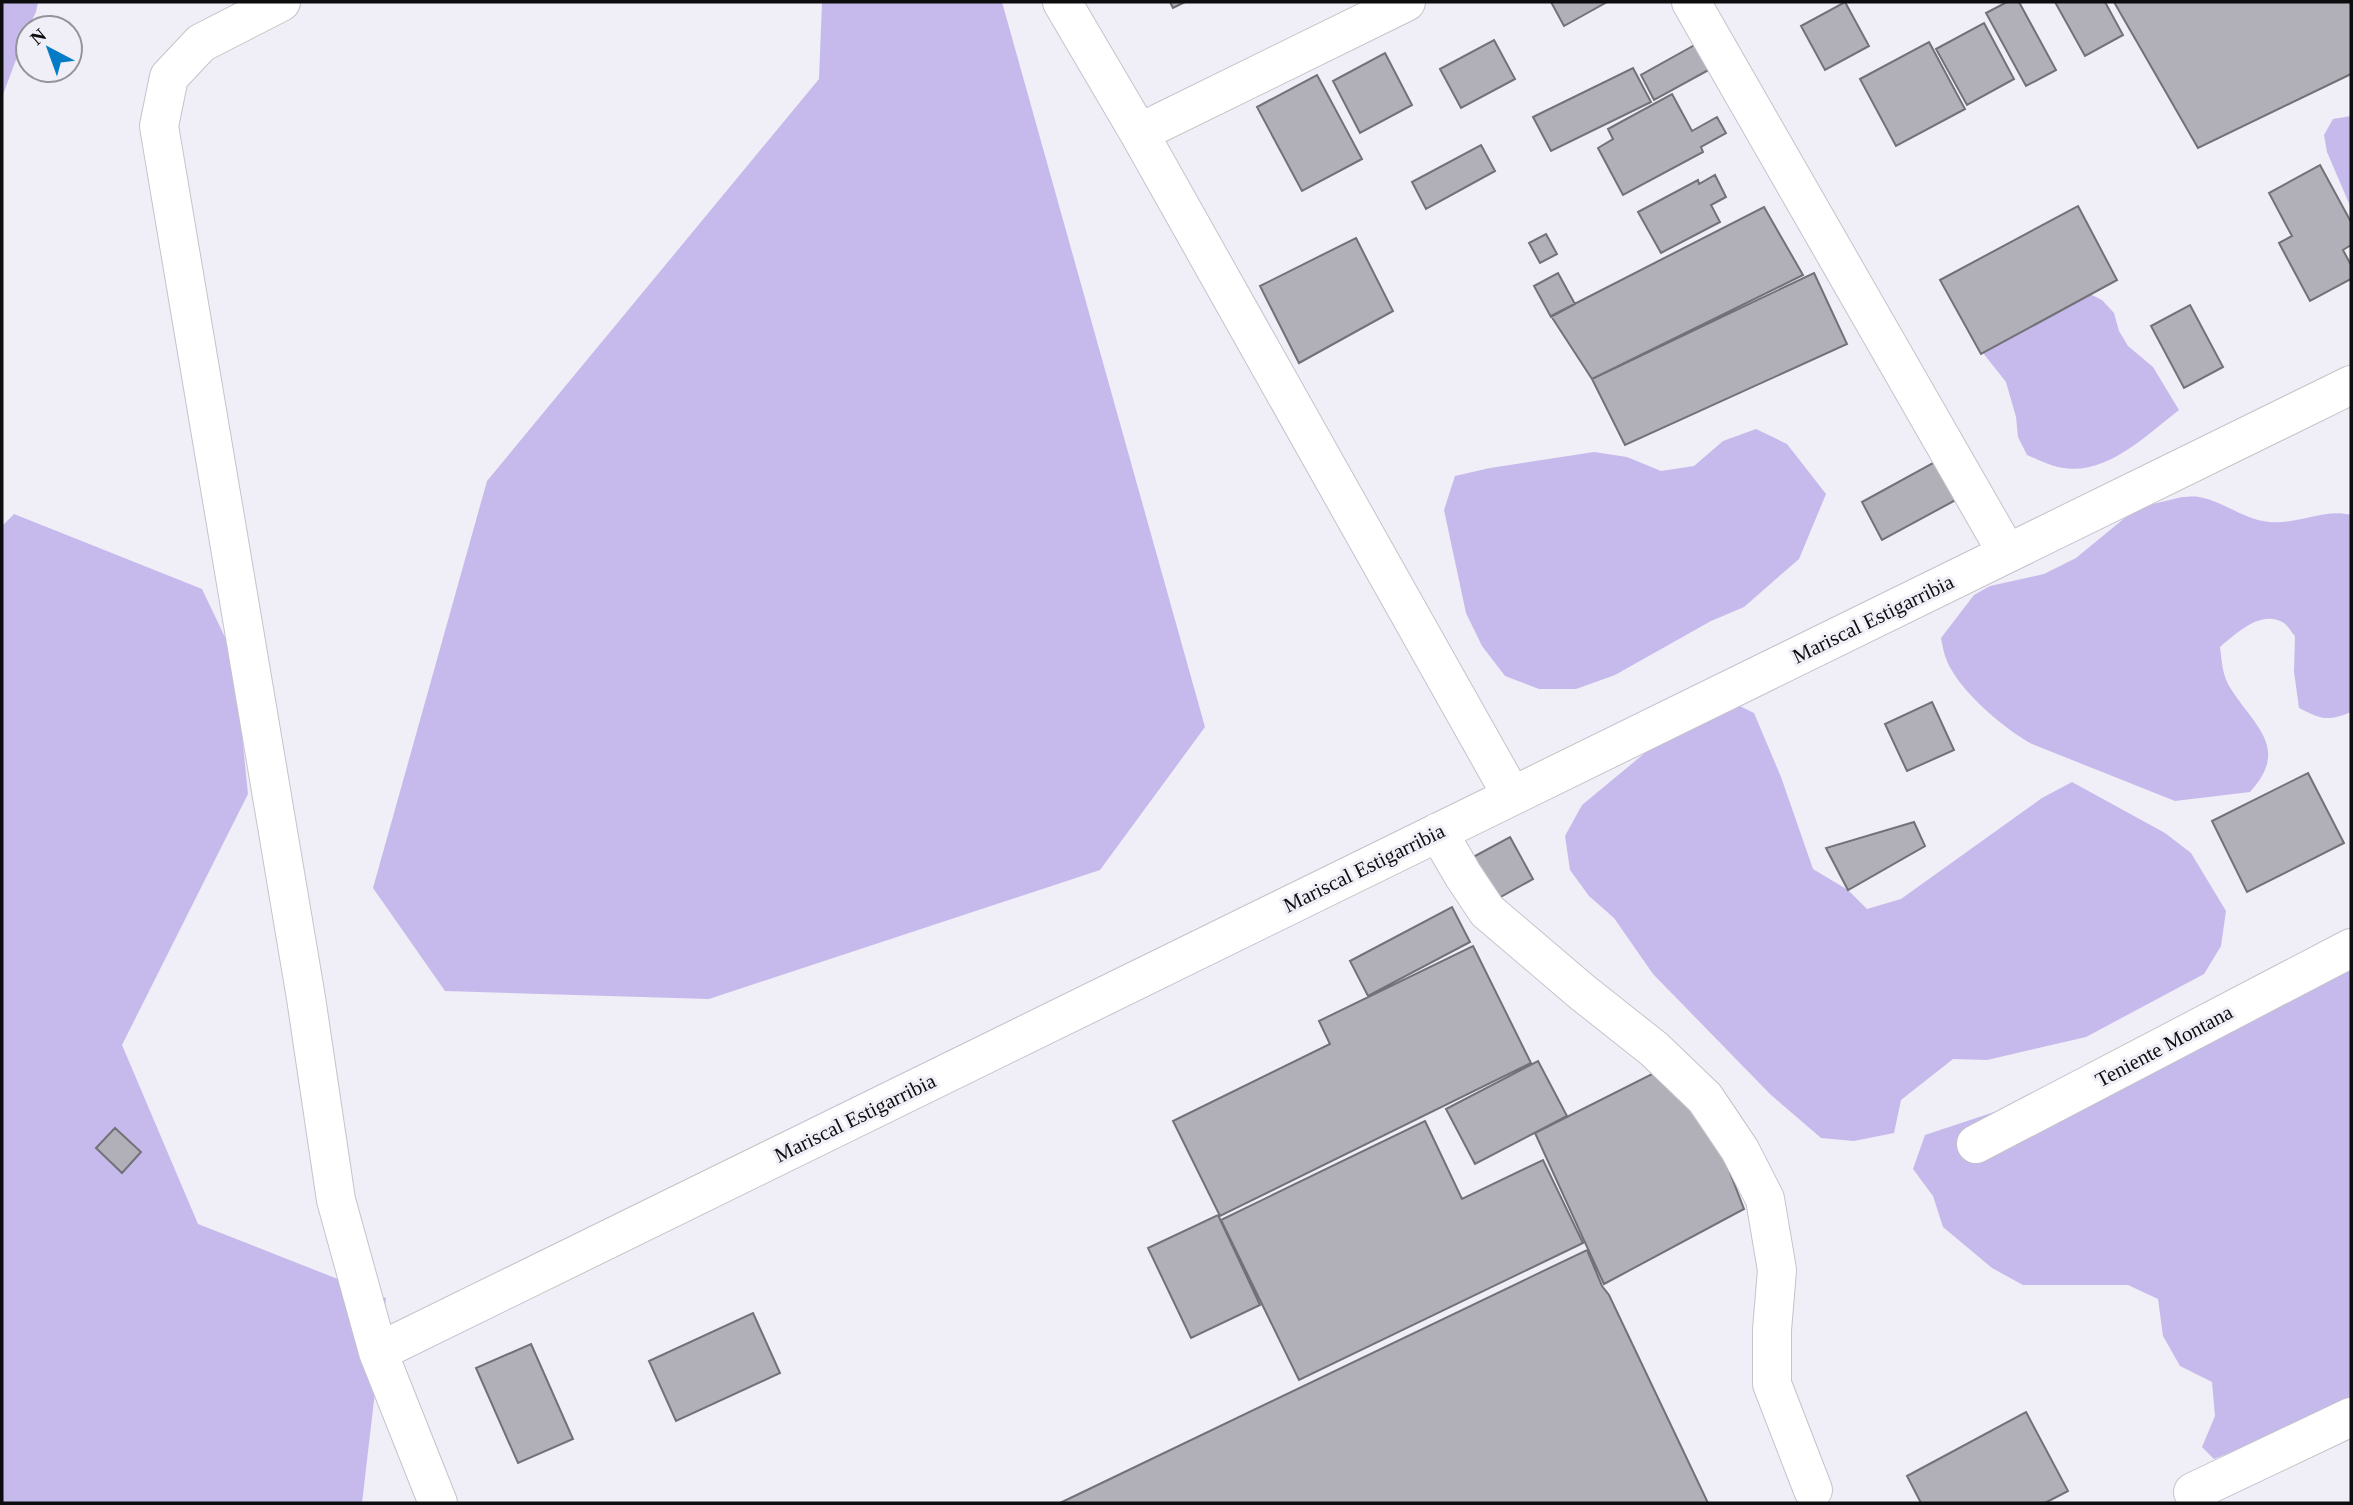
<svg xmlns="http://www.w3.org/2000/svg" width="2353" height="1505" viewBox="0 0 2353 1505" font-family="Georgia,serif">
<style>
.green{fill:#c6baed}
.building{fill:#b1b0b8;stroke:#727178;stroke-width:2}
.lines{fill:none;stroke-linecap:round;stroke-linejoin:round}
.minor-casing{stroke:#c5c3cb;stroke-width:40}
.minor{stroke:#fff;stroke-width:38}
.labels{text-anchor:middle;stroke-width:6;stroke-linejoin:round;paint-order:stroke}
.street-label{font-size:21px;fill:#0d0d0f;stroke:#f0eef6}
</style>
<rect width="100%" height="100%" fill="#f0eef6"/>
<path class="green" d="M2,2H38L36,12L28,28L2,97Z
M822,2H1002L1205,727L1100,870L709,999L445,991L373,888L487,481L819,79Z
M2351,116V208L2327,152L2324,135L2333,119Z
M2072,285L2102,300L2114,313L2119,331L2128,346L2153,367L2179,410C2145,436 2105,478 2058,467C2048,465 2037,459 2027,455L2018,437L2016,417L2006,382L1972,339L1966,321Z
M1756,429L1787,444L1826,494L1799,559L1744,607L1711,621L1615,675L1576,689H1539L1505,676L1482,646L1466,613L1444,510L1455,476L1490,468L1594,452L1627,457L1661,471L1694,466L1723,441Z
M2182,497C2187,497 2194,496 2199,497C2223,501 2244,520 2270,522C2297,525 2325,508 2351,515V712C2327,722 2321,719 2299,708L2294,672L2295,636C2292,633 2288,626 2284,623C2261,609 2237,633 2220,647C2222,661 2222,676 2231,689C2255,727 2290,748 2250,792L2175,801L2032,744C2006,730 1966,696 1951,669C1945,659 1943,649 1941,638L1974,595L1990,586L2044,574L2076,558L2132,512L2149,505Z
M14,514L202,589L234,656L248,794L122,1045L198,1224L386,1298L362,1503H2V526Z
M1723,698L1754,713L1781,777L1813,869L1848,890L1867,909L1901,899L2042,798L2072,782L2165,833L2191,853L2226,911L2221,946L2204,974L2086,1037L1987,1060L1953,1059L1901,1100L1894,1133L1854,1141L1821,1138L1770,1094L1653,974L1614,918L1589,896L1570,870L1565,836L1582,805L1692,714Z
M2351,947V1406L2214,1459L2202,1447L2215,1416L2212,1382L2180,1366L2163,1336L2158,1299L2128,1285H2023L1992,1268L1943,1227L1933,1196L1913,1169L1925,1135L2051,1093Z"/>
<path class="building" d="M1170,2H1185L1173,8Z
M1551,2H1607L1564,26Z
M1845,2L1869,46L1825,70L1801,26Z
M2007,2H2019L2056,70L2026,86L1986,13Z
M2055,2H2105L2123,35L2085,56Z
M2114,2H2351V74L2198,148Z
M1984,23L2014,79L1967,105L1936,49Z
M1494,40L1515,79L1461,108L1440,69Z
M1700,42L1714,67L1654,100L1641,75Z
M1929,42L1965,109L1896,146L1860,79Z
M1385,53L1412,105L1360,133L1333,81Z
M1633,68L1651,102L1551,151L1533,117Z
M1317,75L1362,159L1302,191L1257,107Z
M1672,94L1692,131L1717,117L1726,133L1701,147L1703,152L1623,195L1598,148L1613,139L1608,129Z
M1481,145L1495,171L1426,209L1412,182Z
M2320,165L2351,222V245L2343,250L2351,265V279L2310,301L2279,243L2292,236L2269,193Z
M1715,175L1726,197L1711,205L1720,222L1661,253L1638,212L1698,180L1699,184Z
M2078,206L2117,280L1981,354L1940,280Z
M1764,207L1803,275L1592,379L1551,316Z
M1546,234L1557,254L1540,263L1529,243Z
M1356,238L1393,311L1299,363L1260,286Z
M1558,273L1575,304L1551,317L1534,286Z
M1814,273L1847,344L1625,445L1592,379Z
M2190,305L2223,367L2184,388L2151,326Z
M1942,458L1963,496L1882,540L1862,502Z
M1932,702L1954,750L1907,771L1885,724Z
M2308,773L2344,843L2247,892L2212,821Z
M1914,822L1925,846L1848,890L1826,848Z
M1510,837L1533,879L1488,904L1464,862Z
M1452,907L1470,942L1368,996L1350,961Z
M1473,946L1531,1063L1220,1216L1173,1121L1330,1044L1319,1021Z
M1538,1061L1567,1116L1475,1164L1446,1109Z
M1668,1066L1715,1134L1744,1209L1604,1284L1535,1133Z
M1425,1121L1462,1199L1543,1160L1583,1243L1299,1380L1221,1220Z
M115,1128L141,1152L122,1173L96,1148Z
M1218,1215L1260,1305L1191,1338L1148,1248Z
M1587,1250L1602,1286L1609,1295L1708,1503H1060Z
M753,1313L780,1373L676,1421L649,1361Z
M531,1344L573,1439L518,1463L476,1368Z
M2026,1412L2068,1491L2045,1503H1921L1907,1476Z"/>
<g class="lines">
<defs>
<path id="minor" d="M281,2L201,43L169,77L159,126L306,998L336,1200L378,1352L438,1503
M1062,2L1139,133L1512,796
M1691,2L2007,553
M1139,133L1406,2
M1438,832L1463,875L1487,911L1582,992L1654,1049L1705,1098L1740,1150L1765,1199L1777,1270L1772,1330V1384L1813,1490
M1976,1144L2351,948
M378,1352L2351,385
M2193,1492L2351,1417"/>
</defs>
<use href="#minor" class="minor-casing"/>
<use href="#minor" class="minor"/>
</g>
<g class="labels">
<g class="street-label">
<text transform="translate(1873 619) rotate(-26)" y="7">Mariscal Estigarribia</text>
<text transform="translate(1364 868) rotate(-26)" y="7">Mariscal Estigarribia</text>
<text transform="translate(2164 1046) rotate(-28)" y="7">Teniente Montana</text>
<text transform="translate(855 1118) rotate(-26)" y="7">Mariscal Estigarribia</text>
</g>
</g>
<rect width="2353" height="1505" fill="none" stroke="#0d0d0f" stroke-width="7"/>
<g transform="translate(49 49) rotate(319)"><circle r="33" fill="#f0eef6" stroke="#95949a" stroke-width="2"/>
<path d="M0-5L12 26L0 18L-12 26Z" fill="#047cc5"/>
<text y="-10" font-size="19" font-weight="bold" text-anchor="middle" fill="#0d0d0f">N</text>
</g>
</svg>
